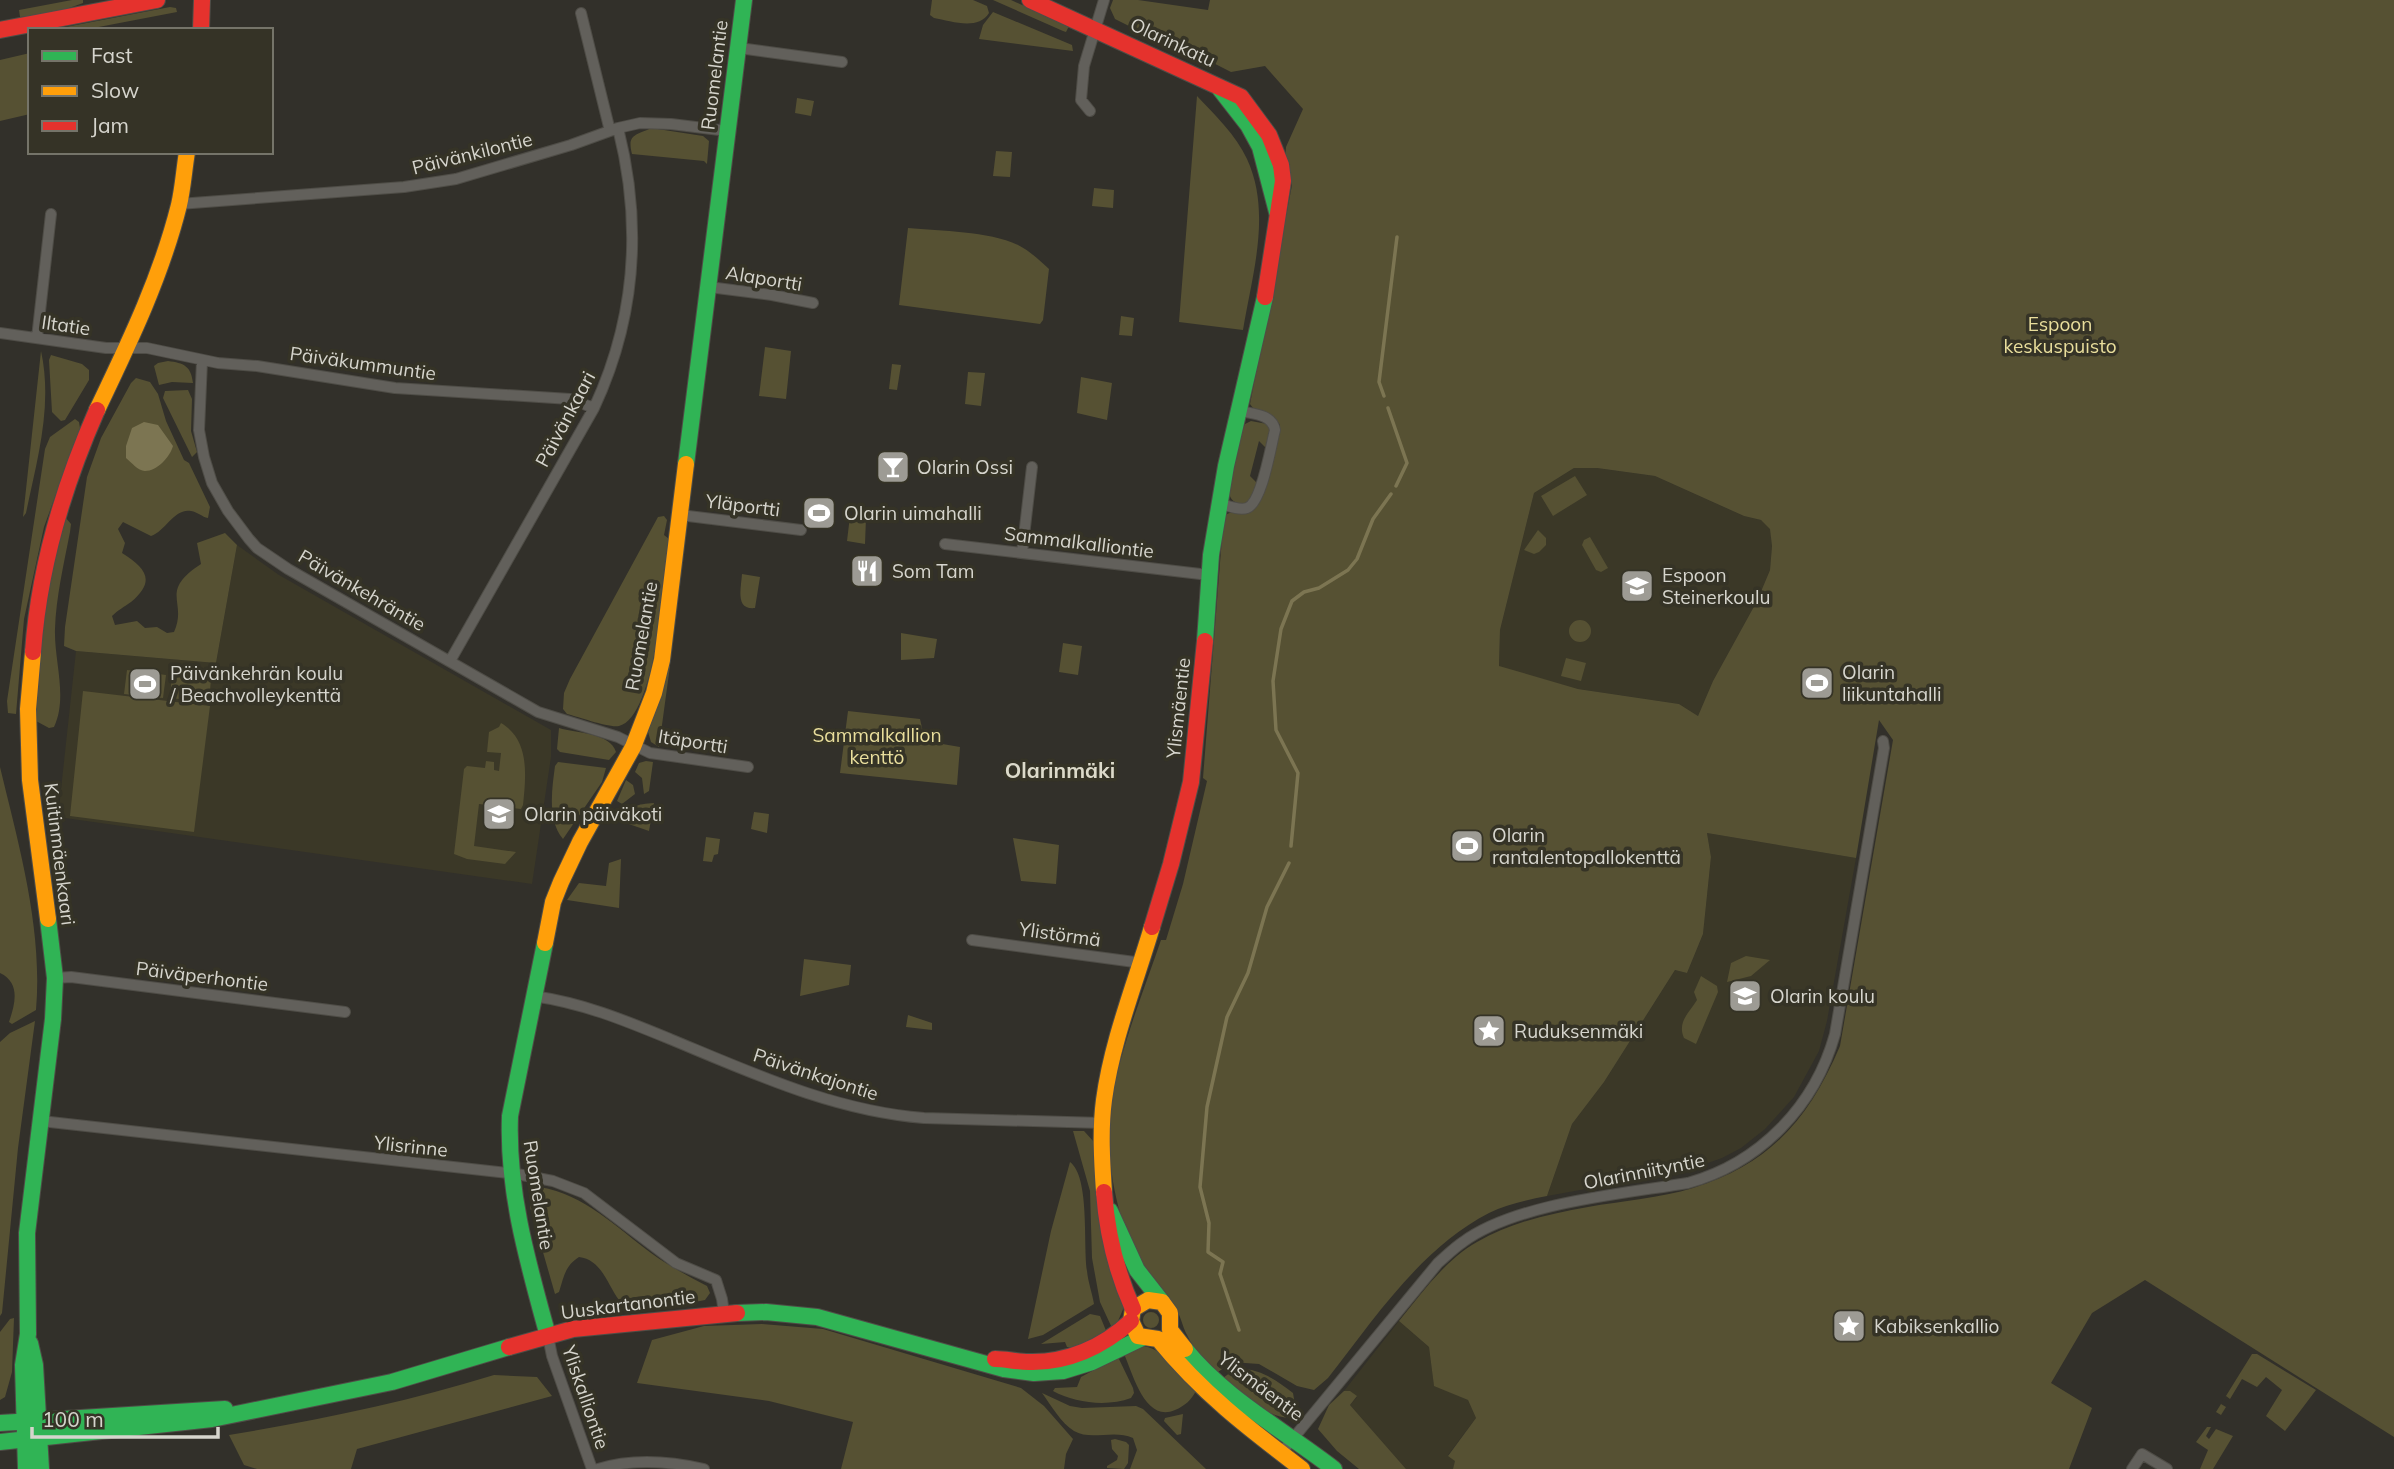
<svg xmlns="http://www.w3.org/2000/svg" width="2394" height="1469" viewBox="0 0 2394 1469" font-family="Mulish,sans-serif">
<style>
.built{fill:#3b3827}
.green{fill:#565133;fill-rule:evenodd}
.water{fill:#7c7552}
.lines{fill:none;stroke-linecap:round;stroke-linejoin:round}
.stream{stroke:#7c7552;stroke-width:3.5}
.street-casing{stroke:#4f4d47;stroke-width:12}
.fast-casing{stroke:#4f4d47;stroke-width:18}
.slow-casing{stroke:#4f4d47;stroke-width:18}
.jam-casing{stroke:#4f4d47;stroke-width:18}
.street{stroke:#62605b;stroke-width:10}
.fast{stroke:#30b455;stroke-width:16}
.slow{stroke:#ff9f0a;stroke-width:16}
.jam{stroke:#e5322d;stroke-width:16}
.labels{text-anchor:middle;stroke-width:7;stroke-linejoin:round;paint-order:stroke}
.street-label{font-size:19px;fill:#d6d5cd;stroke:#353326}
.park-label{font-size:19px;fill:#e9de9c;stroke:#353326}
.poi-label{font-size:19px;fill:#d6d5cd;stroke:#353326;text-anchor:start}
.neighbourhood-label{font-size:21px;font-weight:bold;fill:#dcdaca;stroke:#353326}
</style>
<rect width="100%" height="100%" fill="#32302a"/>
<path class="built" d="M1574,468H1597L1655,476L1744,516L1761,520L1771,529L1772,546L1770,570L1757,601L1713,681L1698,716L1679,704L1578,689L1499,667L1500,630L1534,493Z
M237,545L279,575L551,730V757L532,884L58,817L76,651L216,663Z
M1707,833L1856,858L1827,1021L1819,1051L1794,1097L1765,1129L1741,1148L1722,1158L1685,1171L1547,1196L1572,1124L1604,1082L1675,970L1687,973L1703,934L1711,857Z
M1399,1321L1429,1347L1434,1385L1468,1400L1476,1418L1448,1455L1456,1461L1453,1469H1406L1350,1405L1357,1397L1344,1391Z"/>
<path class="green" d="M72,0H83V3L50,15L20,17L19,10Z
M932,0H973L987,6L989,13C978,31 951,21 934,18L930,15Z
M993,0H1011L1069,26L1066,32L1063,31Z
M1113,0H1138L1208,10L1210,0H2394V1437L2145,1280L2092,1313L2051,1383L2092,1408L2069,1469H1453L1455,1461L1448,1456L1476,1418L1468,1400L1434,1386L1429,1347L1399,1321C1422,1293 1445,1260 1477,1242C1512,1222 1549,1214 1588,1207C1621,1201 1661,1198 1693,1188C1770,1164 1809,1119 1840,1046L1893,740L1879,720L1856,858L1707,833L1711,857L1703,934L1687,973L1675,970L1604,1082L1572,1124L1547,1196C1527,1200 1507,1204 1489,1213C1420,1249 1375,1318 1328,1378L1314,1390L1297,1386L1259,1364L1232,1362L1218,1372C1206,1361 1194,1350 1187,1335C1182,1326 1181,1315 1174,1306C1169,1299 1160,1295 1155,1287C1115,1230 1100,1151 1115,1082C1126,1034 1145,987 1161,940H1166L1183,884L1207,781L1203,778L1223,525L1225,515L1261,499L1280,425C1273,413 1257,416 1250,404L1292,185L1285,161L1286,147L1303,109L1265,66L1231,72L1168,40L1139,31L1115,19L1110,8ZM1574,468H1597L1655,476L1744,516L1761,520L1770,529L1772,546L1770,570L1757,601L1713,681L1698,716L1679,704L1578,689L1499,666L1500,630L1534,493Z
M170,7L176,8L177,12L83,30H50Z
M993,12L1072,45L1073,51L979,39L983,25Z
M30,53V114L0,121V60Z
M1197,96C1215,115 1236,135 1247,159C1272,213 1252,275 1243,330L1179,322Z
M797,98L814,101L811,116L795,113Z
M651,128L703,136L709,141L707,164L704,161L632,154C627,134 635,136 651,128Z
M996,151L1012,152L1010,177L993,176Z
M1094,188L1114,190L1113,208L1092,206Z
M908,228C941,231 988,231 1018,245C1030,251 1039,260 1049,269L1043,320L1040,324L899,305Z
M1121,316L1134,318L1132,336L1119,335Z
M765,347L791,351L786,399L759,396Z
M41,351C53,406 37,460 26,513L23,517Z
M51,355L82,364L89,370V380L65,420L61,421L52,412L49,360Z
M168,361C184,363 191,366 193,383L172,382L159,385L154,366L158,363Z
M892,364L901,365L897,390L889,389Z
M968,372L985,373L981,406L965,404Z
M1081,377L1112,383L1107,420L1077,413Z
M136,378L150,382L158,394L166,421L184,460L189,463L210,507L208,518C202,517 198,512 191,511C174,508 166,531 151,536L123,522L118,529L125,543L122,553C145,568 157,580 131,602C124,607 118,610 112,616L115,625L137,621L145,628L157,627L167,633L174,632C188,602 158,592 201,564L197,543L225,533L237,545L216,663L76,651L64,646L65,627L87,477L101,438L131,383Z
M188,390L192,399L191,431L197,452L192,457L163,398L165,391Z
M75,419L79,422L80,428L44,527L24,619L16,714L8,713L7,701L45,449L50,437Z
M1251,421L1267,424L1270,430L1268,450L1259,441L1250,476L1259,485L1246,505C1236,503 1229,502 1229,489L1242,431L1245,424Z
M1575,476L1587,495L1553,516L1541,496Z
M664,516L667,520L664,535L669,539C666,572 656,718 619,726C609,728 579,717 567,714L563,709L564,693L570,679L658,517Z
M850,516L866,518L865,544L847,541Z
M65,517L71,524L70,532C64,563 56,597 55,629C54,661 68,697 54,727L49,728L36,721C37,651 46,584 65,517Z
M1538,530L1546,538V545L1539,552L1534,554L1524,550Z
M1590,537L1608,568L1601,572L1596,570L1582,545L1584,540Z
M742,574L760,577L755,608C735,610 741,589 742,574Z
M1569 631a11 11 0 1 1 22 0a11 11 0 1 1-22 0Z
M901,633L937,639L934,658L901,660Z
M1063,643L1082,646L1078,675L1059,672Z
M1566,658L1586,663L1581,681L1561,676Z
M669,666H670L659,747L651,742L648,732Z
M127,670L166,675L163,698L124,694Z
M172,674L211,679L209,702L170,698Z
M83,691L210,706L194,832L70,816Z
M848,711L920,719L925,741L960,747L957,785L840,773Z
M501,723C530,740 526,776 523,805L521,809L479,804L474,846L516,852L505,864L467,859L454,854L464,769L467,766L485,768L486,761L494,762V770L499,771L501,753L487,752L489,732L499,727Z
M559,728C576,733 611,733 616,752L609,760L560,752L557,749Z
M646,761L653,762L649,791L644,794L642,778L635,772L639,763Z
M558,762L606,768L602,782L563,839C547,820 552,789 555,766Z
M0,767C19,846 43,929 36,1010L12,1024L9,1022C15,1004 21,983 0,973Z
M626,780L633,785L635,794L622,804L617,801Z
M654,803L649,831L620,821C629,806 637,804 654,803Z
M754,812L769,814L767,833L751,829Z
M706,837L720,839L718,854L714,855L712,862L703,861Z
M1013,838L1059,845L1056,884L1021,881Z
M621,859L619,908L567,900L579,883L606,886L609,863Z
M1746,956L1770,960L1751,976L1727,982L1731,963Z
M804,959L851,965L849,985L800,996Z
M1701,976L1717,986L1718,992L1696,1044L1684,1038C1677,1022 1689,1013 1697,1000L1694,992Z
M908,1015L932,1023V1030L906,1027Z
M35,1021L18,1148L2,1313L0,1316V1042L10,1033Z
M1073,1131H1084L1094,1142V1169L1124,1307L1118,1321L1112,1328L1100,1302L1092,1258L1090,1191Z
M1070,1162C1090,1177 1083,1244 1087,1271C1088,1282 1092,1292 1094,1304L1043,1335L1028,1339L1051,1231Z
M540,1187C585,1195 616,1227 651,1253C669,1266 688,1276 707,1286L710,1293L705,1300L695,1302L585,1312L586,1307L603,1305L612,1307L619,1300C607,1284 602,1260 579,1257C565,1266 564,1276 559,1292L555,1294L530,1207L532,1195L537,1193Z
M1143 1320a8 8 0 1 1 16 0a8 8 0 1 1-16 0Z
M1090,1314L1100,1316L1107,1333L1081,1347H1067L1065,1342L1041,1344Z
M14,1318L12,1372L5,1397L0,1400V1332L10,1319Z
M762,1324L823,1329L1021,1388L1044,1406L1073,1439L1066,1454L1064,1469H841L853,1422L769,1401L637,1383L652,1340L704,1326Z
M1137,1346C1163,1344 1180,1374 1196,1391C1191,1400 1185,1406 1175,1410C1145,1423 1133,1374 1124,1354Z
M2252,1354H2257L2316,1390L2285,1431L2266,1416L2282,1390L2266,1377L2257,1387L2242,1379L2230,1399L2226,1396L2221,1404L2226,1407L2221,1415L2216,1412Z
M1118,1357L1133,1388L1134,1393L1131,1398C1107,1407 1075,1403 1053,1391L1055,1388L1077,1387L1081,1377Z
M1235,1369C1258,1367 1276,1380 1293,1393L1294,1399L1288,1412L1291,1418C1268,1419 1239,1392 1223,1378Z
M494,1375L537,1377L552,1396L357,1449L351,1469H257L244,1465L229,1435C319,1420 407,1402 494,1375Z
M1344,1391H1350L1357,1396L1350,1405L1406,1469H1359L1337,1451L1318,1429L1329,1405Z
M1042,1393L1070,1406L1082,1408L1136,1406L1143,1409L1206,1469H1130L1137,1450L1133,1438C1114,1429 1091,1441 1074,1431C1061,1423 1051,1405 1042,1393Z
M1183,1414L1181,1434L1177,1435L1164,1421L1165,1418Z
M2207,1427H2211L2206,1436L2209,1439L2216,1429L2233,1436L2213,1469H2200L2208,1450L2196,1442Z
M1115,1439L1126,1442L1129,1445L1128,1463L1124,1469L1107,1468V1466L1117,1460L1118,1456L1112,1449L1111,1440Z"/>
<path class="water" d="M144,422L158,425L173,446C170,457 157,471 145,471C138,471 131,462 126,458V446L132,428Z"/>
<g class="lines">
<path class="stream" d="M1384,396L1379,382L1397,237
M1388,408L1407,463L1396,486
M1291,846L1298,773L1276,730L1273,681L1281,629L1292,601L1304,592L1319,588L1348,570L1357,559L1373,519L1391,494
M1239,1330L1220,1274L1223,1262L1208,1252L1209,1223L1200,1187L1207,1107L1227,1017L1248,973L1267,907L1289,863"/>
<defs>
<path id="street" d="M581,13L610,131
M739,48L842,62
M1090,111L1081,100L1084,66L1104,0
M179,204L404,187L456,179L571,145L618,128L640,123L671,124L728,131
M709,287L772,295L813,303
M0,333L106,348H147L218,363L257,366L395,388L570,399L594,408
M37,338L51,214
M202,361L199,430L204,457L212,483L228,511L249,539L257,548L288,569L538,712L618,737L650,753L748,767
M1219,503C1226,505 1239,511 1247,508C1262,503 1271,445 1275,430C1272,414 1253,414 1240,411
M680,515L801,530
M945,544L1209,575
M1022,553L1032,467
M450,661L594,408C636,318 642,223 618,128
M972,940L1142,963
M55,978L71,977L345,1012
M533,996C583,1003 624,1020 670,1039C752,1073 834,1111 924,1118L1102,1123
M41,1121L517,1174L553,1181L584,1193L676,1263L716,1280L722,1299L724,1313
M548,1336L552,1356L592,1469
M1281,1453L1438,1263C1446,1256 1454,1248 1463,1242C1516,1203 1622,1194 1688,1183C1760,1163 1815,1106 1835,1034L1884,748L1883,741
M598,1469C633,1458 669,1461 704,1469
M2132,1469L2142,1454L2167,1469"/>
<path id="fast" d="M1220,89L1248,125L1260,147L1277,212
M686,464L744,0
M1205,641L1211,555L1226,466L1265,297
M545,943L510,1116C507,1192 528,1263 548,1336
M1110,1211L1137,1270L1162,1302
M737,1313L766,1312L817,1317L1004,1369L1034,1373L1063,1371L1092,1362L1142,1338
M30,1343L35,1365L41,1469
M1185,1349C1223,1397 1285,1431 1334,1469
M0,1423L225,1409
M0,1442L212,1419L392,1382L509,1347
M26,1469L23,1365L28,1334L27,1233L53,1019L55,978L48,919"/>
<path id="slow" d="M97,410C129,343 161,277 179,205C183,188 184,170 187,152
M33,652L28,709L30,780L48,919
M545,943L553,902L561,882L580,842L633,747L654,693L662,660L686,464
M1104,1192C1102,1162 1100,1130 1104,1100C1112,1041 1135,984 1152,927
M1185,1349L1170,1330V1313L1162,1302L1148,1300L1133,1309L1131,1321L1138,1336L1158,1339C1201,1392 1248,1428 1302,1469"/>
<path id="jam" d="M1030,0L1241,97L1269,135L1281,165L1283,181L1265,297
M0,30L157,0
M201,30L202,0
M33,652C39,567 63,487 97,410
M1152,927L1171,864L1191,782L1205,641
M1104,1192C1107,1234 1116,1271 1133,1309
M509,1347L573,1329L737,1313
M995,1359C1006,1359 1017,1362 1029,1362C1067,1363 1103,1347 1131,1321"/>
</defs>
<use href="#street" class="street-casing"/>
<use href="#fast" class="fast-casing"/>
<use href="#slow" class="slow-casing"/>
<use href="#jam" class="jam-casing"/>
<use href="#street" class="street"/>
<use href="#fast" class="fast"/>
<use href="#slow" class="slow"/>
<use href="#jam" class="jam"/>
</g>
<defs>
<symbol id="bar-square" viewBox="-11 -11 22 22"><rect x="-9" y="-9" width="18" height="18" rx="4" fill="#9d9b94" stroke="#353326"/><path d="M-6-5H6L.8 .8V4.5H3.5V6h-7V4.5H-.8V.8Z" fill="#fff"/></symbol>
<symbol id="stadium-square" viewBox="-11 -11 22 22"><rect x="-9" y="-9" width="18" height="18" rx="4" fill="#9d9b94" stroke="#353326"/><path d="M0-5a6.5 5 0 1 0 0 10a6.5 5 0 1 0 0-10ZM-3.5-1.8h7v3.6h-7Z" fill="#fff"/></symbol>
<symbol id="restaurant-square" viewBox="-11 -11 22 22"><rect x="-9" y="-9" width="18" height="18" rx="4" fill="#9d9b94" stroke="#353326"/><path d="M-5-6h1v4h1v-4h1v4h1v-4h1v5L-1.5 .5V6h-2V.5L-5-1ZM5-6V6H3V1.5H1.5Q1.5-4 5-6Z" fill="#fff"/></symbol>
<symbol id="school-square" viewBox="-11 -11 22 22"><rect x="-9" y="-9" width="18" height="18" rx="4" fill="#9d9b94" stroke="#353326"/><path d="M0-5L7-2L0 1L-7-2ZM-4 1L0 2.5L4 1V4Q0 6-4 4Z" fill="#fff"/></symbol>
<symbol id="sight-square" viewBox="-11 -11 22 22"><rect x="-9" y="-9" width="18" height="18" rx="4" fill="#9d9b94" stroke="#353326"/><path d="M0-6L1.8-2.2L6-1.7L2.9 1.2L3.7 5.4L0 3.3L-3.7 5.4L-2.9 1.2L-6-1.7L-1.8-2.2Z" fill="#fff"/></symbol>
</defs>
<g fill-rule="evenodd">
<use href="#bar-square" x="874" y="448" width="38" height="38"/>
<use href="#stadium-square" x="800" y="494" width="38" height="38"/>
<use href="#restaurant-square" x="848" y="552" width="38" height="38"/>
<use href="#school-square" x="1618" y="567" width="38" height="38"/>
<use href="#stadium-square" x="1798" y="664" width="38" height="38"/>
<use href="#stadium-square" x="126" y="665" width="38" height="38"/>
<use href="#school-square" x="480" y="795" width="38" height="38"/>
<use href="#stadium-square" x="1448" y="827" width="38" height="38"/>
<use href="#school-square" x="1726" y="977" width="38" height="38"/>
<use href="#sight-square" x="1470" y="1012" width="38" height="38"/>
<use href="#sight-square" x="1830" y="1307" width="38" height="38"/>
</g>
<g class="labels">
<g class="street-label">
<text transform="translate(1173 42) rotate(25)" y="7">Olarinkatu</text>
<text transform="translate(714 75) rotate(-83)" y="7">Ruomelantie</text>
<text transform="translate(472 153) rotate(-14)" y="7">Päivänkilontie</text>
<text transform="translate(764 278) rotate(9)" y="7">Alaportti</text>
<text transform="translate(66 325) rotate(8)" y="7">Iltatie</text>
<text transform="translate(363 363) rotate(8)" y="7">Päiväkummuntie</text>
<text transform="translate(565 419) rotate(-62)" y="7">Päivänkaari</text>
<text transform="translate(743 505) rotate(7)" y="7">Yläportti</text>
<text transform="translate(1079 542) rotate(7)" y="7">Sammalkalliontie</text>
<text transform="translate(362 590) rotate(30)" y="7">Päivänkehräntie</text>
<text transform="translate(641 636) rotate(-80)" y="7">Ruomelantie</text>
<text transform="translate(1178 708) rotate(-84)" y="7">Ylismäentie</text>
<text transform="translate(693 741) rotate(9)" y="7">Itäportti</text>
<text transform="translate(60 854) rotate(83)" y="7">Kuitinmäenkaari</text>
<text transform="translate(1060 934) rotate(8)" y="7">Ylistörmä</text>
<text transform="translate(202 976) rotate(7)" y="7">Päiväperhontie</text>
<text transform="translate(816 1074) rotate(18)" y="7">Päivänkajontie</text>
<text transform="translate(411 1146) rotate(6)" y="7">Ylisrinne</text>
<text transform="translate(1644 1171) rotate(-11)" y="7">Olarinniityntie</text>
<text transform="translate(539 1195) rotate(81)" y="7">Ruomelantie</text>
<text transform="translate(628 1304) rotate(-7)" y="7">Uuskartanontie</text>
<text transform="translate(1261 1386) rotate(37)" y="7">Ylismäentie</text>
<text transform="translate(586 1397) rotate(71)" y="7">Yliskalliontie</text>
</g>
<g class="park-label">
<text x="2060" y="331">Espoon<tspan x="2060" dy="22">keskuspuisto</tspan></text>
<text x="877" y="742">Sammalkallion<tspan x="877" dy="22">kenttö</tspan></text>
</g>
<g class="poi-label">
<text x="917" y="474">Olarin Ossi</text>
<text x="844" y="520">Olarin uimahalli</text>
<text x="892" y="578">Som Tam</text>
<text x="1662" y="582">Espoon<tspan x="1662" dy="22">Steinerkoulu</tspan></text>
<text x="1842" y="679">Olarin<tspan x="1842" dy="22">liikuntahalli</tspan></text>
<text x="170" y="680">Päivänkehrän koulu<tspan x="170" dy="22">/ Beachvolleykenttä</tspan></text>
<text x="524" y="821">Olarin päiväkoti</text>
<text x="1492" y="842">Olarin<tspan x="1492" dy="22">rantalentopallokenttä</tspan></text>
<text x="1770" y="1003">Olarin koulu</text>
<text x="1514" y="1038">Ruduksenmäki</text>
<text x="1874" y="1333">Kabiksenkallio</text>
</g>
<g class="neighbourhood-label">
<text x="1060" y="778">Olarinmäki</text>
</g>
</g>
<rect x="28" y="28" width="245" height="126" fill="#353326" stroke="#757469" stroke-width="2"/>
<rect x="42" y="51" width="35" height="10" fill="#30b455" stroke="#757469" stroke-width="2"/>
<text x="91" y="63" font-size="21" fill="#d6d5cd">Fast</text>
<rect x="42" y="86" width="35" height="10" fill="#ff9f0a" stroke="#757469" stroke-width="2"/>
<text x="91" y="98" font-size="21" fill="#d6d5cd">Slow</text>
<rect x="42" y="121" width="35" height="10" fill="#e5322d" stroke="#757469" stroke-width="2"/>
<text x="91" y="133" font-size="21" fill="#d6d5cd">Jam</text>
<path d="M32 1427v10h186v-10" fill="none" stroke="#d6d5cd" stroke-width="3.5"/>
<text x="42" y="1427" font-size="21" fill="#d6d5cd" stroke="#353326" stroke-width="5" paint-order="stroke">100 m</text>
</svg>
